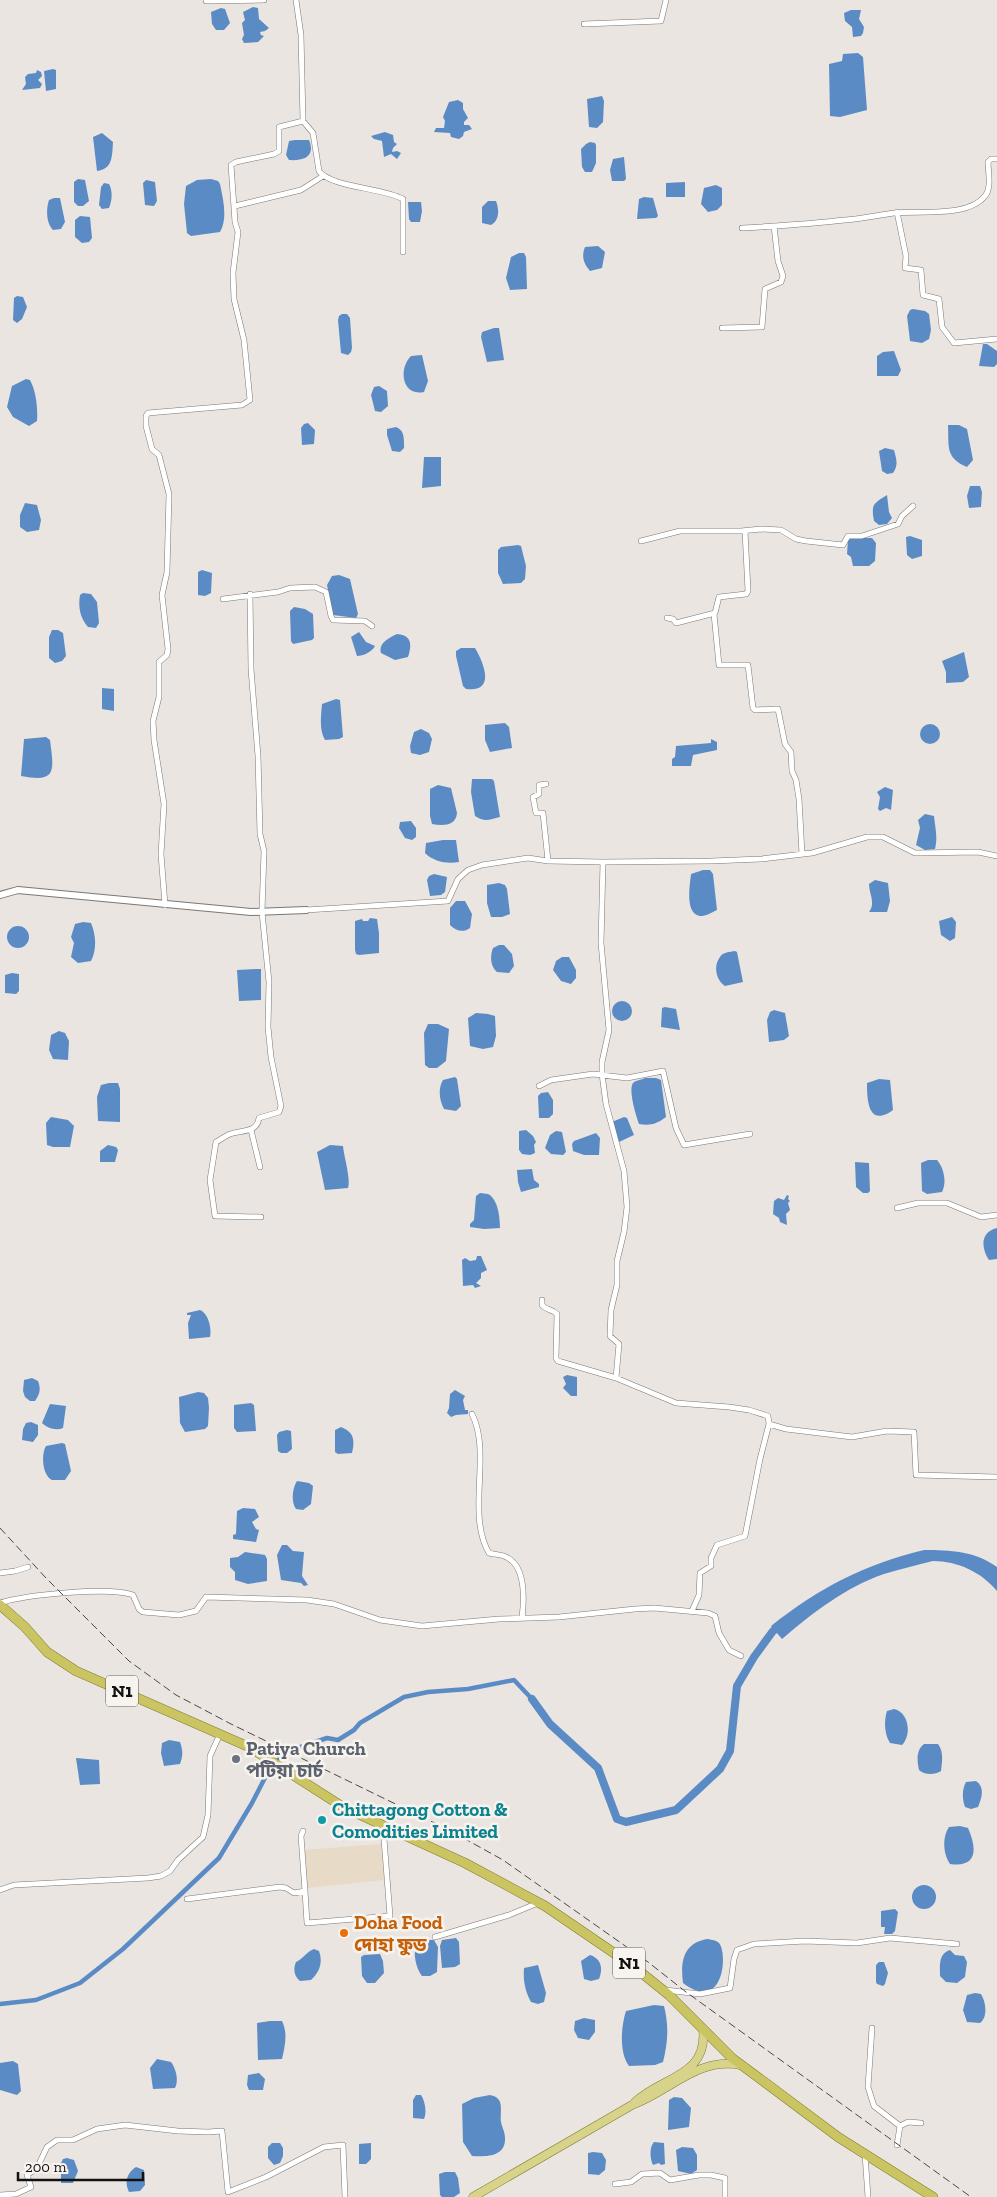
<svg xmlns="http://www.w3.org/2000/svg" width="997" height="2197" viewBox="0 0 997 2197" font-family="'Zilla Slab','Noto Sans Bengali',serif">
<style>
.industrial{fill:#e7dbc7}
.water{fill:#5b8bc4}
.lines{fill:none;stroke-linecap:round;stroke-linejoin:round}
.canal{stroke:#5b8bc4;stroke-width:4.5}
.river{stroke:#5b8bc4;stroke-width:8}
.minor-casing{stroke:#7b7774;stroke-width:6}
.tertiary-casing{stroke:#7b7774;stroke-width:8}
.primary-casing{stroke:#817d2d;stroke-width:9}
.trunk-casing{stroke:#817d2d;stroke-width:10}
.minor{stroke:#fff;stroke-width:5}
.tertiary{stroke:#fff;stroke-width:6}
.primary{stroke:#d7d38a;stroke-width:8}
.trunk{stroke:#cac463;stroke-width:9}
.rail{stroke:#4b4947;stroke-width:1;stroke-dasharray:8 4;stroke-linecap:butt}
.worship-dot{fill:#6b7280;stroke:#f7f3ef;stroke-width:2}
.culture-dot{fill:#0f9aa8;stroke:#f7f3ef;stroke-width:2}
.food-dot{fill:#e8710a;stroke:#f7f3ef;stroke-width:2}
.labels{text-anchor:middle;stroke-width:5;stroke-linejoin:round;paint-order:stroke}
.shield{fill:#f7f3ef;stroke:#575654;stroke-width:1}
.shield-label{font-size:18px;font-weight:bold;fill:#131211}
.worship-label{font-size:19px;font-weight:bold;fill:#5b616d;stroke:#f7f3ef;text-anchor:start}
.culture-label{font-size:19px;font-weight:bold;fill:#0d838f;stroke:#f7f3ef;text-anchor:start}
.food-label{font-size:19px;font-weight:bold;fill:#c56008;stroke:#f7f3ef;text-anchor:start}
</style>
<rect width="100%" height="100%" fill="#eae5e1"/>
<path class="industrial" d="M381,1844L384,1880L307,1888L304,1850Z"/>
<path class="water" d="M253,7L258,8L259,19L269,28L265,31L260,32L261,35L264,36L258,42L244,43L242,39L244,35L242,23L245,20L243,12Z
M221,8L225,9L230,23L224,30H216L212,24L211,12Z
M851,10H861L859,19L864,27L863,33L861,36L853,37L852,27L845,21L844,13Z
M858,53L863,57L867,110L840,117L830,116L829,64L842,61L843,54Z
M53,69L56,70V89L46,91L44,71Z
M37,70L41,72L42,76L38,80L42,84L40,88L22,90L26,84L25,77L28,74L36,73Z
M602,96L604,101L603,122L597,128L589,127L587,99Z
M458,100L463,103V109L468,118L464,122V125H469L472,129L464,132L463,136L459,139L451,137L450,133L434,132L436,128H444L445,121L443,117L449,102Z
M385,132L393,135L394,142L397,144L393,148L392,152L397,151L401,153L397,159L391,154L384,157L382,141L374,139L371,136Z
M102,133L113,142C112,156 113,169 97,171L93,137Z
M295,140H309C316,157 303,161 289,160L286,155L289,141Z
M590,142L595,143L596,145V163L592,172H585L582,167L581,149L586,144Z
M624,157L626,179L624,181H612L610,170L613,159Z
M78,179L85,180L89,201L83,206H78L74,202V182Z
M211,179L218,181L220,184C223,199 228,218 220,232L191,236L187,233L184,204L186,186L197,180Z
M146,180L155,182L157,201L154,206L145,205L143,183Z
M685,182V197H666V183Z
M104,183L109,184C113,191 112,201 109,208L102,209L99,205L101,187Z
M716,185L722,188V205L717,210L708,212L701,204L704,188Z
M644,197L653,198L658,216L656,218L637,219L639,199Z
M54,198H60L65,222L61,229L53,230C46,223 46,209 49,200Z
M488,201H496C499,209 500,220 491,225L482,223V207Z
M408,202H421L422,211L420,222H411L409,219Z
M80,216L90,217L92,238L89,242L82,243L75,237V220Z
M598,246L605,252L602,268L590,271C584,264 581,257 585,247Z
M519,253H524L526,257L527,289L510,290L506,278L511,257Z
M17,296L23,297L27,307L22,319L17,323L13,320L14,298Z
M913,309L925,311L929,314L931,330L929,339L922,343L910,341L907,316L910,310Z
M342,314H347L350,318L352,348L351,352L348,355L341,353L338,320L339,316Z
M494,328H499L504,360L487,362L481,337L482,332Z
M983,344H987L997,351V364L994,367L979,366Z
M894,351L901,370L898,376H877V356L883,352Z
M422,355L428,381L424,392C402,397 398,369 411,356Z
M26,379L30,380C36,391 38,408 37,421L29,426L13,417L7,407L12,386Z
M379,386L387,391L388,406L381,412L375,411L371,395L374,387Z
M308,423L315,430L314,444L302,445L301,428L304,424Z
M948,425H959L967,429L973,460L967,467C945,458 949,446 948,425Z
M396,427C405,430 404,440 404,448L400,452L392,451L387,435V429Z
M885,448L894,450C896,458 899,465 893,473L887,474L882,471L879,451Z
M424,457H441V486L422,488Z
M970,486H980L982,492L981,507L969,508L967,496Z
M887,495L889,512L892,518L887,524L879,525L874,521C871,504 873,504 887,495Z
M25,503L37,505L41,520L39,530L27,532L20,527V515Z
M910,536L922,540V556L912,559L907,555L906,537Z
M852,538H872L876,543L875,561L869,566H853L851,557L847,554L848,540Z
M518,545L521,546L526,566L525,579L521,583L503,584L498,573V550L501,547Z
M202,570L212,573L211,593L205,596L198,595V572Z
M339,575L350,579L358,614L356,618L333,615L327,585L332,576Z
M83,593L91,594L97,602L99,623L96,628L88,627C80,618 78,607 80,595Z
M294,607L305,609L313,614L314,638L312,640L293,644L291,641L290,611Z
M52,630H58L63,633L66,656L62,661L55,663L49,658V637Z
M359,632L366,642L375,646C372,652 363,656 357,656L351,637Z
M397,634C412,635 412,645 408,657L395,660L381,653C378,643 389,638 397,634Z
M461,648H475C484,663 496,693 466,689L463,686L456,656V651Z
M964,652L969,677L963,682L946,683V672L942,661Z
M102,688L114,689V711L102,709Z
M336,699L340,700L343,737L339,739L325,740C319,730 321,716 322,704Z
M505,723L509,727L512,748L490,752L485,740V725Z
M920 734a10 10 0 1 1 20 0a10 10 0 1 1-20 0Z
M421,729L429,733L432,739L429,752L420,755L411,753L410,746L414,732Z
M46,737L50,740C54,771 57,783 21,776L24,739Z
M711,739L717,742V750L693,755L691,766H672V759L675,757L676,746L711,743Z
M472,779H492L494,781L500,817C489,820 484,822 475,816L471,792Z
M438,785L451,788L457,813C456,826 443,826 432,824L430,816V789Z
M885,787L893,790L891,810L886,808L880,811L878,809L880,797L877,792Z
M925,814L934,816C935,827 938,837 935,849L925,850L916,845L920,828L918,820Z
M411,821L416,828V837L412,840L405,838L399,828L400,822Z
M443,840H456L459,862C447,864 434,862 425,853L426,843Z
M703,870H710L713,874L717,910C713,912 706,916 702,916C684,916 690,885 691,874Z
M434,874L447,877L445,892L441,895L430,896L427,880L429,876Z
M875,880L888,883L890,901L887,912H869C876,903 869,894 869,884Z
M499,883L505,885L507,889L510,914L502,917H491L487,903V885Z
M456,901H465L472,914L470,928C463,933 456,931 450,925V908Z
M952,917L956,922L955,938L950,941L941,935L939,921Z
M370,918L377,919L379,933V953L359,955L356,954L355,950V921L362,919L363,921H368Z
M83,922L91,923C96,935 97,949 91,961L78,963L71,957L74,943L71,937L75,924Z
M7 937a11 11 0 1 1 22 0a11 11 0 1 1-22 0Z
M499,945H504L512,954L514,966L509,973L497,972C490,966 490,956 493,948Z
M735,951L737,952L743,982L725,986C716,980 713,966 720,957C723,952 730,952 735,951Z
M562,957H569L576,970V978L571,984L561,981L553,970L556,961Z
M257,969H261V1000L239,1001L237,970Z
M12,973L19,974V991L16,994L5,993V975Z
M612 1011a10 10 0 1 1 20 0a10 10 0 1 1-20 0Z
M665,1007L676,1009L680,1030L661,1027L662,1008Z
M774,1010L785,1013L789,1036L784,1040L769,1042L767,1020L770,1012Z
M476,1013L488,1014L495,1016L496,1036L493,1047L483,1049L470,1046L468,1018Z
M428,1024H438L449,1029L446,1061L437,1068H429L425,1065L424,1033Z
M59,1031L65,1033L69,1041L68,1060L53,1059L49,1050L51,1035Z
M455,1077L457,1079L461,1106L456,1111L444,1109C439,1100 438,1088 443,1080Z
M645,1078H656L661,1080L666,1117C657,1124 650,1126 639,1124C636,1116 628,1090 633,1083C636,1080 641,1080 645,1078Z
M879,1079L890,1080L893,1110C868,1128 867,1100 867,1083Z
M109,1083H118L120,1089V1122L98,1121L97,1097L101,1085Z
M548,1092L553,1100V1114L549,1118H539L538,1096L541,1093Z
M51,1117L68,1120L74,1126L70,1147H53L47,1145L46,1123Z
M624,1117L627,1118L634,1135L619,1142L612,1122Z
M526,1130L533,1136L536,1142L534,1145L535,1153L530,1155L522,1154L519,1150V1131Z
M556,1131L562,1132L566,1152L563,1155L551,1154L545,1148L550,1135Z
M596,1133L600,1138L599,1155H584L573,1151L572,1144L574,1141Z
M108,1145L116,1147L118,1150L115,1162H100V1151Z
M330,1145L343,1146C344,1157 351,1179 348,1188L325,1190L317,1152Z
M928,1160H937C944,1168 947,1182 942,1192L927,1194L922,1191L921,1163Z
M855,1162L869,1163L870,1191L868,1193H863L856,1187Z
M532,1169L534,1180L539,1184V1187L521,1192L518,1182L517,1170Z
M480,1193L488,1194C498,1199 500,1217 500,1228L484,1229L470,1227V1224L474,1220L476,1196Z
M787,1195L789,1196L788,1199L790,1201L788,1203L790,1210L786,1214L787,1225L780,1222L779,1218L773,1214L774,1201L778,1198L784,1200Z
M997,1228V1259L989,1260C981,1248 980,1232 997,1228Z
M477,1256H481L487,1270L481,1273V1278L476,1283L481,1286L475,1288L473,1285L463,1286L462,1260L465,1258L470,1261L476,1260Z
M200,1310C208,1313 212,1328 210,1337L189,1339L188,1323L191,1315H187V1313Z
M567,1375L577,1377V1396H571L563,1388L566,1384L563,1377Z
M32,1378L38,1381C41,1389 40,1394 35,1401H30L25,1397L23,1391L24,1380Z
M455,1390L465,1396L463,1400L465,1410H468V1414L456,1415L451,1417L447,1413L449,1408L450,1394Z
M198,1392L204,1393L208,1398L209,1408L208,1426L205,1429L185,1432L180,1423L179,1397Z
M251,1403L254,1405L256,1431L237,1432L234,1428V1405Z
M50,1404L66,1406L63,1428C56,1431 47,1428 42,1423Z
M31,1422L38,1425V1435L33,1442L22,1440L23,1429L26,1423Z
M341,1427C354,1432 355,1440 352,1453L338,1454L335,1452V1430Z
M287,1430L291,1431L292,1449L287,1453H281L278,1451L277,1435L279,1432Z
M62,1443L65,1444L71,1471L65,1480H52C42,1475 41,1454 46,1446Z
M297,1481L309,1483L313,1486L311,1504L303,1510L296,1509C291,1502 292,1489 297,1481Z
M243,1508L255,1509L259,1517L252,1522L256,1529L259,1530L256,1542L233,1539V1535L236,1534L237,1511Z
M282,1545H287L293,1551L304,1552L302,1576L308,1585L304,1586L301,1583L281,1580L277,1555Z
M924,1550C950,1550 975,1551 997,1567V1591C981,1572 958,1561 933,1561C917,1565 900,1569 884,1574C846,1587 812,1613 782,1639L771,1626C819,1588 865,1564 924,1550Z
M245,1552L265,1555L267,1559V1581L248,1584L235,1580V1572L230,1567V1558L238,1557Z
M894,1709C909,1712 912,1735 902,1745L890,1743C884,1734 884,1720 887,1711Z
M169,1740L180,1742C183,1750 183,1756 180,1764L164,1766L161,1753L162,1743Z
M924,1744H938C944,1752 942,1762 941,1771C935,1775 924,1775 919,1770C917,1761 916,1750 924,1744Z
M76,1758L99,1760L100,1784L80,1785Z
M976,1781C985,1787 982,1798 978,1807L971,1809L965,1807C962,1799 962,1789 966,1782Z
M960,1826L968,1828C977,1848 978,1868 950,1864C943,1854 942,1837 949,1827Z
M912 1897a12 12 0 1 1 24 0a12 12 0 1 1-24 0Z
M895,1909L898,1912L895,1931L892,1934H884L885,1927H881V1911Z
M456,1938L459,1942L460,1964L455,1967L442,1968L440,1946L442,1940Z
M708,1939C712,1940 716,1940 719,1943C728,1953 724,2014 683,1983C680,1961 684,1942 708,1939Z
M427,1940H434L438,1947L437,1972L430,1976H422C416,1968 413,1955 416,1945Z
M314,1949L319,1951C323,1962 320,1972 311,1980L300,1981C294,1976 293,1969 296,1962C304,1958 306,1952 314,1949Z
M950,1950L955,1955L964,1956L967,1962L965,1977L957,1983L946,1982L940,1976C940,1966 938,1954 950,1950Z
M380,1954L383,1961L384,1973L375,1983H367L362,1976L361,1957L364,1955Z
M590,1955C602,1959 603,1969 599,1979L591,1981L584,1979L581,1961Z
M879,1962H884L888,1973L885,1984L883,1986L877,1984L876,1982V1965Z
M538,1965L546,1993L544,2002L538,2004L531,2002C525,1991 523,1981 524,1968Z
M975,1993L981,1994C986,2002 988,2017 980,2023L967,2022L963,2010L967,1995Z
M654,2005L664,2006C669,2026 668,2042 663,2062L655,2065L629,2066C619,2053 621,2026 626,2011Z
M584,2018L595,2020V2032L589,2040L578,2038L574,2030L575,2021Z
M270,2021H282C288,2033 285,2046 282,2059L258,2060L257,2023Z
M157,2059L171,2062C176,2069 179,2080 175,2088L153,2089L150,2068Z
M13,2061L18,2064L21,2091L17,2095L0,2090V2063Z
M259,2073L265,2079L263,2090H249L247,2085L248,2075Z
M416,2095H421C425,2101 427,2112 424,2119L413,2118V2100Z
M490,2095C494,2096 498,2097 500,2102C502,2108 500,2116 501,2122C502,2127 505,2132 505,2138C506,2157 486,2157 472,2156L463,2142L462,2104L474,2098Z
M674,2097L682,2098L691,2108L689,2127L668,2130L669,2100Z
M654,2142L664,2143L665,2164L661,2165L659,2163L653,2165C650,2159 649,2147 654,2142Z
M272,2143H280L283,2148V2156L280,2163L274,2165L268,2158V2147Z
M371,2143V2159L366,2164H359V2144Z
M682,2147L693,2148L697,2155V2170L691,2174L678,2171L676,2150Z
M593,2152L602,2153L606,2160L605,2170L599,2175L588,2174V2153Z
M67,2158L74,2160L78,2171L73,2183H61V2163L63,2159Z
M136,2167L144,2170L145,2185L140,2191L129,2192C124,2182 127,2173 136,2167Z
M445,2172H455L458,2178L460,2193L454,2197H442L440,2195L439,2174Z"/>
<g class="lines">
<path class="canal" d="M0,2004L36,2000L80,1983L123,1949L219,1858L252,1803L270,1768L286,1752L327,1738L338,1740L354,1730L360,1723L404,1697L428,1692L468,1689L514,1680L532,1699"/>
<path class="river" d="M532,1699L550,1724L598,1768L617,1819L626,1822L676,1810L720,1769L730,1751L737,1686L754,1657L773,1631L782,1625"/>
<defs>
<path id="minor" d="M206,1L264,0
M584,24L661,21L666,0
M303,121L313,133L319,171C330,187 383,188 403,199V252
M235,206L301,190L323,176
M897,212L906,256L905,268L921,270L923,295L939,299L942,327L954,343L997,339
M742,228C777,226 811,224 845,220C861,219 878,215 894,213C918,210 968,218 985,196C992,188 988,171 988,162L991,159H997
M722,328L762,327L765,289L781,282L783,276L778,261L774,226
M641,541L680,531H741L761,529L781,530L796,539L806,541L843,545L848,536H862L898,524L902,516L913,506
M250,594L251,669L258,756L260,834L264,851L262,912L269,982L268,1027L271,1057L281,1106L279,1112L259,1118C257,1133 242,1130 230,1134C225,1136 220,1140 216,1142L210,1180L215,1216L261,1217
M223,599L278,592L290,588L315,587L326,592L331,616L333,620L365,621L372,626
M714,614L719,665H748L753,708L755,710L778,709L785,744L791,752L792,771L796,780L799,799L802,854
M667,618L673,619L676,623L715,613L719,597L746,594L748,591L745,531
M546,784L539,785V794L533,797L536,813H543L548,861
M603,862L601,943L609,1030L602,1062V1074L606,1104L624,1171L627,1207L624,1232L617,1261V1285L611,1310L610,1336L619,1344L616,1378L676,1403L729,1407L749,1410L768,1416L769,1424L760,1459L745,1536L717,1545L711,1558V1566L700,1573L699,1595L692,1611
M165,905L161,854L164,804L154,740L153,721L159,697V662L167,655L168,649L162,595L167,572L169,494L159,455L152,449L146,426V416L148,413L242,405L250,400L244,340L234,299L233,273L238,232L235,222L231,165L236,162L274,154L279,151V127L303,121L301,35L296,0
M306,910L448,901L458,879L468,870L482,865L528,858L548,861L603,862L711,861L761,859L812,853L867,837H883L915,853L978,852L997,856
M539,1086L551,1080L593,1074L627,1078L663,1071L676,1128L684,1145L750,1134
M251,1130L260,1167
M897,1208L918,1203H947L981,1217L997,1215
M542,1300V1305C546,1310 552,1309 557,1314L556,1358L558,1361L616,1378
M472,1414C492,1453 466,1514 489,1553C496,1555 502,1554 508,1558C526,1568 524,1601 522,1618
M769,1424L786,1429L852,1437L887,1431L914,1432L916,1475L997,1477
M0,1573L15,1571L28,1567
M0,1603C25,1595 110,1586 133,1595L139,1609L143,1612L179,1615L196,1611L206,1597L307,1600L334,1604L380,1620L422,1626L499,1619L559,1617L635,1609L654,1608L708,1613L715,1616L719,1633L729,1650L741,1656
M0,1890L14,1885L148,1878L161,1876L170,1871L178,1860L203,1837L208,1815L210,1756L220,1734
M305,1891L307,1923L390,1916L383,1826
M187,1899L280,1887L286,1888L294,1893L305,1891L301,1836L303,1831
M435,1937L509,1915L538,1903
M665,1990L700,1994L730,1988L734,1959L737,1950L754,1944L805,1941L857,1943L890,1938L957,1944
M872,2028L868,2087L874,2106L900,2126L897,2145
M900,2126L908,2122L921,2123
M865,2154L868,2197
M615,2184L631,2182L642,2174L660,2173L670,2180L699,2175H711L725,2178V2197
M0,2195L16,2194L31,2187L27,2175L37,2168L47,2147L57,2140H73L97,2129L125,2125L178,2131L208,2132L222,2131L228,2192L266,2177L324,2147L343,2145L345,2197"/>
<path id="tertiary" d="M0,895L18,890L251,912L306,910"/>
<path id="primary" d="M635,2102C662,2076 708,2077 703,2029
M473,2197L632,2105C671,2091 696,2057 741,2065"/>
<path id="trunk" d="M0,1605L25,1627L47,1652L76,1671L249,1747L343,1807L465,1863L545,1906L633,1966L669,1995L732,2058L759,2078L838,2137L933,2197"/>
</defs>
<use href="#minor" class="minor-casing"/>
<use href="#tertiary" class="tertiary-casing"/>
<use href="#primary" class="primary-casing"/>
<use href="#trunk" class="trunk-casing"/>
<use href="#minor" class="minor"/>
<use href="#tertiary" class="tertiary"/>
<use href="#primary" class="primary"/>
<use href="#trunk" class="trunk"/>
<path class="rail" d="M0,1528L46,1578L129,1661L176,1695L231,1724L449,1830L503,1860L648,1962L686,1992L971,2197"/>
</g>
<circle class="worship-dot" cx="236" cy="1759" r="5"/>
<circle class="culture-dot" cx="322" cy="1820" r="5"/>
<circle class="food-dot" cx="344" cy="1933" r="5"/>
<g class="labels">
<g class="shield">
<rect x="106" y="1675.5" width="32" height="31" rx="4"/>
<rect x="613" y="1947.5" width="32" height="31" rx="4"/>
</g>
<g class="shield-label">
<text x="122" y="1697">N1</text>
<text x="629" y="1969">N1</text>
</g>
<g class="worship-label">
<text x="246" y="1755">Patiya Church<tspan x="246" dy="22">পটিয়া চার্চ</tspan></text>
</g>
<g class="culture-label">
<text x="332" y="1816">Chittagong Cotton &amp;<tspan x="332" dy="22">Comodities Limited</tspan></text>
</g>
<g class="food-label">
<text x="354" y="1929">Doha Food<tspan x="354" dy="22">দোহা ফুড</tspan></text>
</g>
</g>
<path d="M18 2172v8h125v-8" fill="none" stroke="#131211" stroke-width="2.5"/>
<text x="25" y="2172" font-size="15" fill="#131211" stroke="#f7f3ef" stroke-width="4" paint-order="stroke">200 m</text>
</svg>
